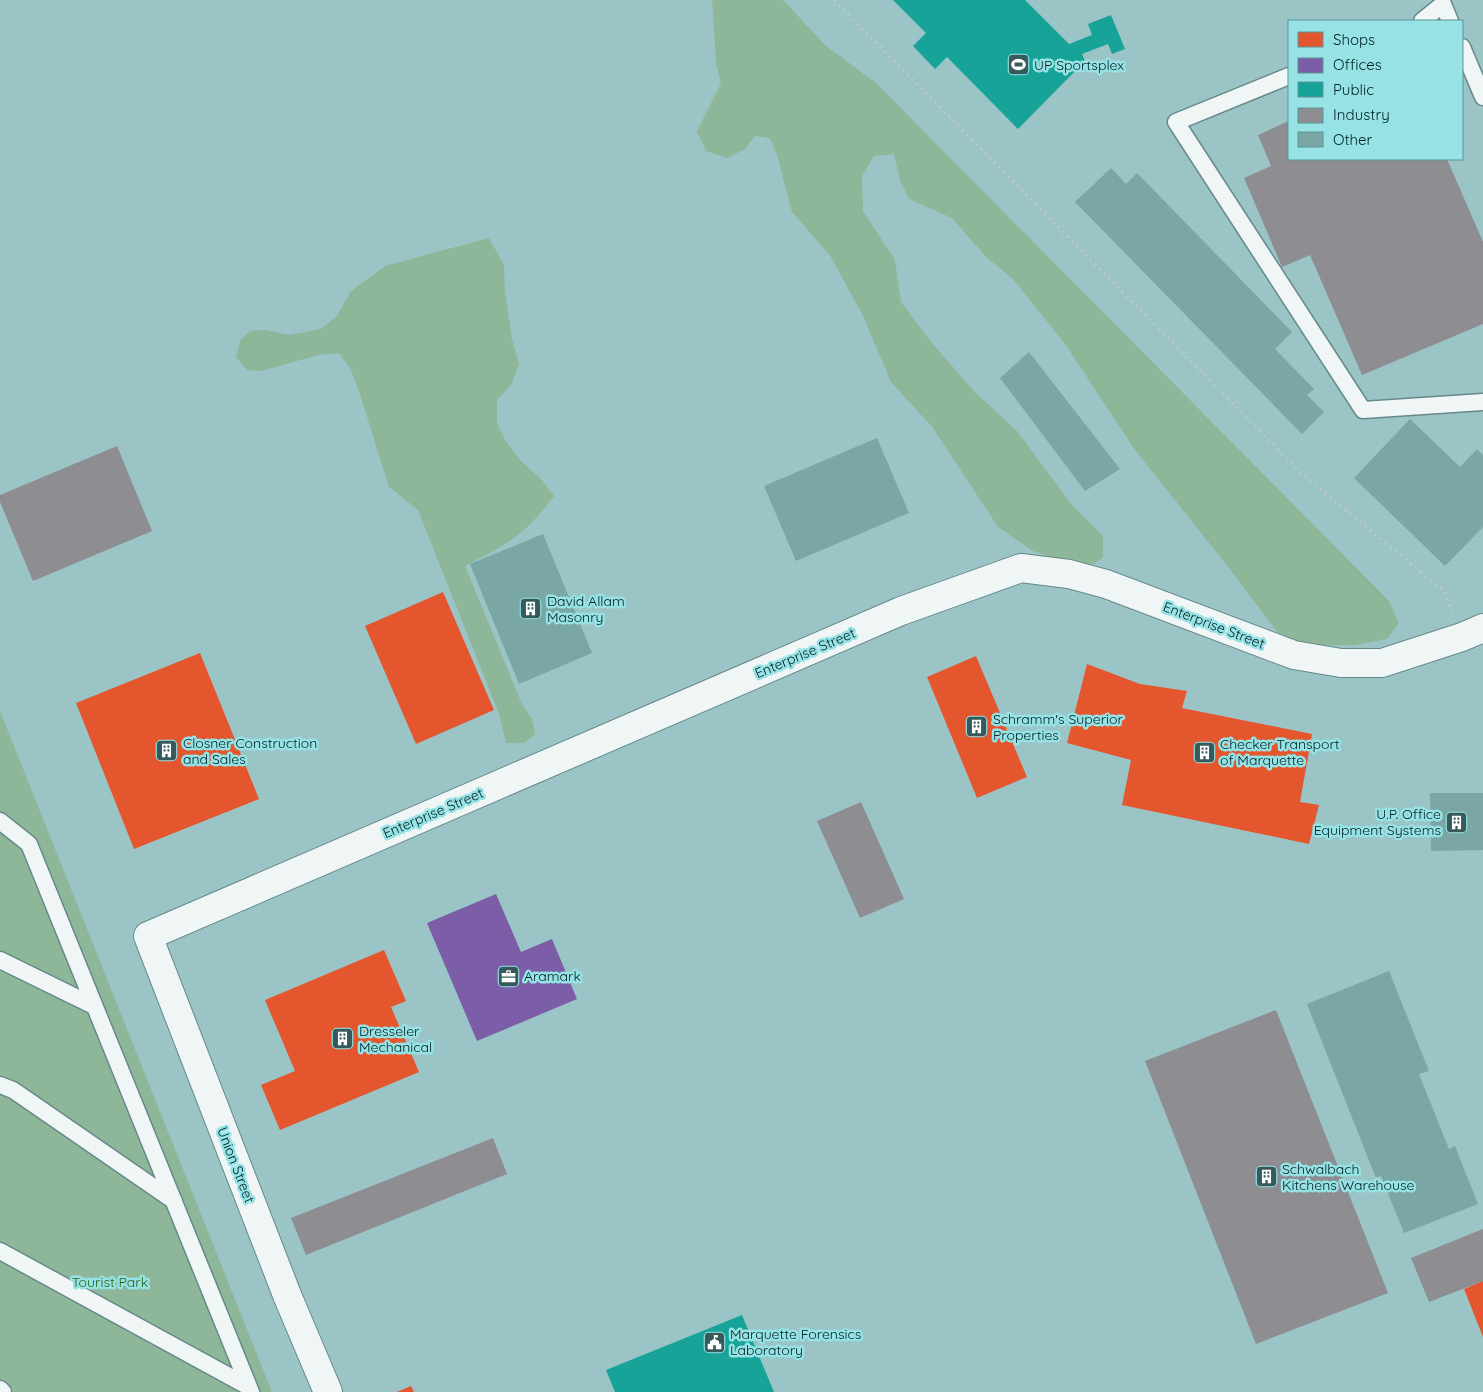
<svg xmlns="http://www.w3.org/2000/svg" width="1483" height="1392" viewBox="0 0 1483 1392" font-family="Quicksand,sans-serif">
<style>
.green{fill:#8eb79a}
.shops{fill:#e4572e}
.offices{fill:#7b5ea7}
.public{fill:#17a398}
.industry{fill:#8d8d92}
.building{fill:#7aa6a3}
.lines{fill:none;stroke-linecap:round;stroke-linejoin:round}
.service-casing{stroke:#66898a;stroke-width:19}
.minor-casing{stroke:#66898a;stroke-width:30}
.path{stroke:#b9c6c7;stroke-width:3;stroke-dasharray:2.5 4;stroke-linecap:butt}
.service{stroke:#f0f6f6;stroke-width:16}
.minor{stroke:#f0f6f6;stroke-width:28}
.labels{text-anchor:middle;stroke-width:5;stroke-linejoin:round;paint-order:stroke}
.poi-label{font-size:14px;fill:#002122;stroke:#96e2e5;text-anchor:start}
.street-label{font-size:14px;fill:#002122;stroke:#96e2e5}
.park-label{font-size:14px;fill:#2c6017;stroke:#96e2e5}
</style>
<rect width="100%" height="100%" fill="#9bc4c6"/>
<path class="green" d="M712,0H783L825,45L876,83L1389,601L1399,623L1387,639L1355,645L1308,646L1278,633L1229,568L1135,450L1065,344L1013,279L986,257L952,218L909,199L900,180L894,154L874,156L862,176L863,211L895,260L901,302L931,342L975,392L1017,431L1072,505L1103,536V557L1094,564L1066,562L1033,551L998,527L933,428L891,382L863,316L831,257L792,212L777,155L770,138L755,136L744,150L727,158L706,151L697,131L721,83L716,63Z
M489,238L504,265L505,291L512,339L519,364L511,385L497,400V423L505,440L520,460L542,480L554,496C540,515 524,533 503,545C491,553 478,559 465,566L522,704L532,719L535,734L524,743H506L499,714L418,510L389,487L359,391L350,368L339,353L318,355L262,371L247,370L236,357L241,339L250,331L264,330L290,335L321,329L337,316L351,291L385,266Z
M0,711L272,1392H0Z"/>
<path class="shops" d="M443,592L494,710L416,744L365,626Z
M200,653L259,799L134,849L76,703Z
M976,656L1027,777L977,798L927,677Z
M1087,664L1140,684L1187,691L1182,708L1312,734L1300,802L1319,805L1309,844L1122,805L1131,760L1067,743Z
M384,950L406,1001L391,1007L419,1072L280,1130L261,1085L295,1071L265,1000Z
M1483,1281V1337L1464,1289Z
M411,1386L414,1392H397Z"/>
<path class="offices" d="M496,894L521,952L552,939L577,999L477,1041L427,923Z"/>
<path class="public" d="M893,0H1025L1069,44L1092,35L1088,24L1111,15L1125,49L1112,54L1108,44L1082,54L1085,61L1018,129L947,57L935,69L913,46L926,33Z
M742,1315L774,1392H615L606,1370Z"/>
<path class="industry" d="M1289,121V159H1447L1483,242V324L1362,375L1310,255L1282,267L1244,178L1271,166L1258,135Z
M117,446L152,531L33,581L0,502V495Z
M861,802L904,899L860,918L817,821Z
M1276,1010L1388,1293L1256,1344L1145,1061Z
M493,1138L507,1174L306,1255L291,1218Z
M1483,1229V1281L1429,1302L1411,1258Z"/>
<path class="building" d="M1111,168L1126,184L1137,173L1292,332L1275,349L1314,389L1307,395L1324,412L1302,434L1075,202Z
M1029,352L1120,469L1085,491L1000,378Z
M1410,419L1460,467L1477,449L1483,455V527L1445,566L1354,478Z
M877,438L909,513L796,561L764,486Z
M543,534L592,653L519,684L470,564Z
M1430,793H1483V850L1431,851Z
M1389,971L1429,1071L1419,1074L1449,1149L1455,1146L1478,1204L1404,1233L1381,1176L1376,1178L1307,1004Z"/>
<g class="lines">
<defs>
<path id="service" d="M1422,21L1443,4L1450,21
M1462,47L1483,97
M1289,76L1176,122L1363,410L1483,402
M0,821L29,844L251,1392
M0,960L94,1006
M0,1085L13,1090L174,1201
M0,1251L249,1387
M0,1389L3,1392"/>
<path id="minor" d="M328,1392L287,1295L148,936L901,611L1021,568L1069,574L1106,584L1294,655L1341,663H1382L1462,637L1483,628"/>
</defs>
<use href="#service" class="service-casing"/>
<use href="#minor" class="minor-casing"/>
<path class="path" d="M834,0L1302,474L1444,591L1452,612"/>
<use href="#service" class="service"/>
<use href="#minor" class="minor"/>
</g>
<defs>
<symbol id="stadium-square" viewBox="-11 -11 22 22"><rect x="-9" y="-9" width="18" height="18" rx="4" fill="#365a5b" stroke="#96e2e5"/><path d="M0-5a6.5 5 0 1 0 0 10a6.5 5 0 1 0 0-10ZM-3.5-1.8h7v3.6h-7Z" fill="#fff"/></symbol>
<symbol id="building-square" viewBox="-11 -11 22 22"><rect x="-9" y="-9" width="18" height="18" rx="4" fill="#365a5b" stroke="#96e2e5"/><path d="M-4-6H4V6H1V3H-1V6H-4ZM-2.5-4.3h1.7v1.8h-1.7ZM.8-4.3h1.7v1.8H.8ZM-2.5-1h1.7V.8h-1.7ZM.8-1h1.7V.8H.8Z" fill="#fff"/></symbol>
<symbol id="office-square" viewBox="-11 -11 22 22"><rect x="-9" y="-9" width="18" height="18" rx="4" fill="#365a5b" stroke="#96e2e5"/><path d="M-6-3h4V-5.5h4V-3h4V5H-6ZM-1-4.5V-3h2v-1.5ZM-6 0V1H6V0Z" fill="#fff"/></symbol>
<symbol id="civic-square" viewBox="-11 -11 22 22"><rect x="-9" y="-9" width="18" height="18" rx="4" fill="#365a5b" stroke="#96e2e5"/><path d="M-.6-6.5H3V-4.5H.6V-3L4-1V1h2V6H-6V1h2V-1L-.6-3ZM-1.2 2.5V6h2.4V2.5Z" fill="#fff"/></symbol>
</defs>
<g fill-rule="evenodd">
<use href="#stadium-square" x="1006" y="52" width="25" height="25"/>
<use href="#building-square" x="518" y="596" width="25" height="25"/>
<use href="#building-square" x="964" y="714" width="25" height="25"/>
<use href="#building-square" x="154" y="738" width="25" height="25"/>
<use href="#building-square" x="1192" y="740" width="25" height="25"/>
<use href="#building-square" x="1444" y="810" width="25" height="25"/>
<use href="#office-square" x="496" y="964" width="25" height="25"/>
<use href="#building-square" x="330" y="1026" width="25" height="25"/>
<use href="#building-square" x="1254" y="1164" width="25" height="25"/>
<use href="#civic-square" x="702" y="1330" width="25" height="25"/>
</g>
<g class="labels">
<g class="poi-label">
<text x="1034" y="70">UP Sportsplex</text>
<text x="547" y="606">David Allam<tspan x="547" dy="16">Masonry</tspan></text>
<text x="993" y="724">Schramm's Superior<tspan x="993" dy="16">Properties</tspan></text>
<text x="183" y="748">Closner Construction<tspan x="183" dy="16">and Sales</tspan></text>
<text x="1220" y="749">Checker Transport<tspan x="1220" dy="16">of Marquette</tspan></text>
<text x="1441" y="819" text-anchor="end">U.P. Office<tspan x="1441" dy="16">Equipment Systems</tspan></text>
<text x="524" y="981">Aramark</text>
<text x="359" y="1036">Dresseler<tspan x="359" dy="16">Mechanical</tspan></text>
<text x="1282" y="1174">Schwalbach<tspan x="1282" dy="16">Kitchens Warehouse</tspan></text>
<text x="730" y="1339">Marquette Forensics<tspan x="730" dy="16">Laboratory</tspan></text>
</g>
<g class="street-label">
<text transform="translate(1214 625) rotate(21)" y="5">Enterprise Street</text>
<text transform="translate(805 653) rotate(-23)" y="5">Enterprise Street</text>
<text transform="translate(433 813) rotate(-23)" y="5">Enterprise Street</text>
<text transform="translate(236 1165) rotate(69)" y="5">Union Street</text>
</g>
<g class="park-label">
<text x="110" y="1287">Tourist Park</text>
</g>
</g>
<rect x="1288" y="20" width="175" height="140" fill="#96e2e5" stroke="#5a9597"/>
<rect x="1298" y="32" width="25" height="15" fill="#e4572e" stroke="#5a9597"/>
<text x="1333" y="45" font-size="15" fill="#002122">Shops</text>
<rect x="1298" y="58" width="25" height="15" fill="#7b5ea7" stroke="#5a9597"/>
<text x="1333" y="70" font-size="15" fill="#002122">Offices</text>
<rect x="1298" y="82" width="25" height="15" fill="#17a398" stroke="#5a9597"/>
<text x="1333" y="95" font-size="15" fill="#002122">Public</text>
<rect x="1298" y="108" width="25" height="15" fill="#8d8d92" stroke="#5a9597"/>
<text x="1333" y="120" font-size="15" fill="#002122">Industry</text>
<rect x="1298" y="132" width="25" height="15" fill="#7aa6a3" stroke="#5a9597"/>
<text x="1333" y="145" font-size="15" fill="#002122">Other</text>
</svg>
